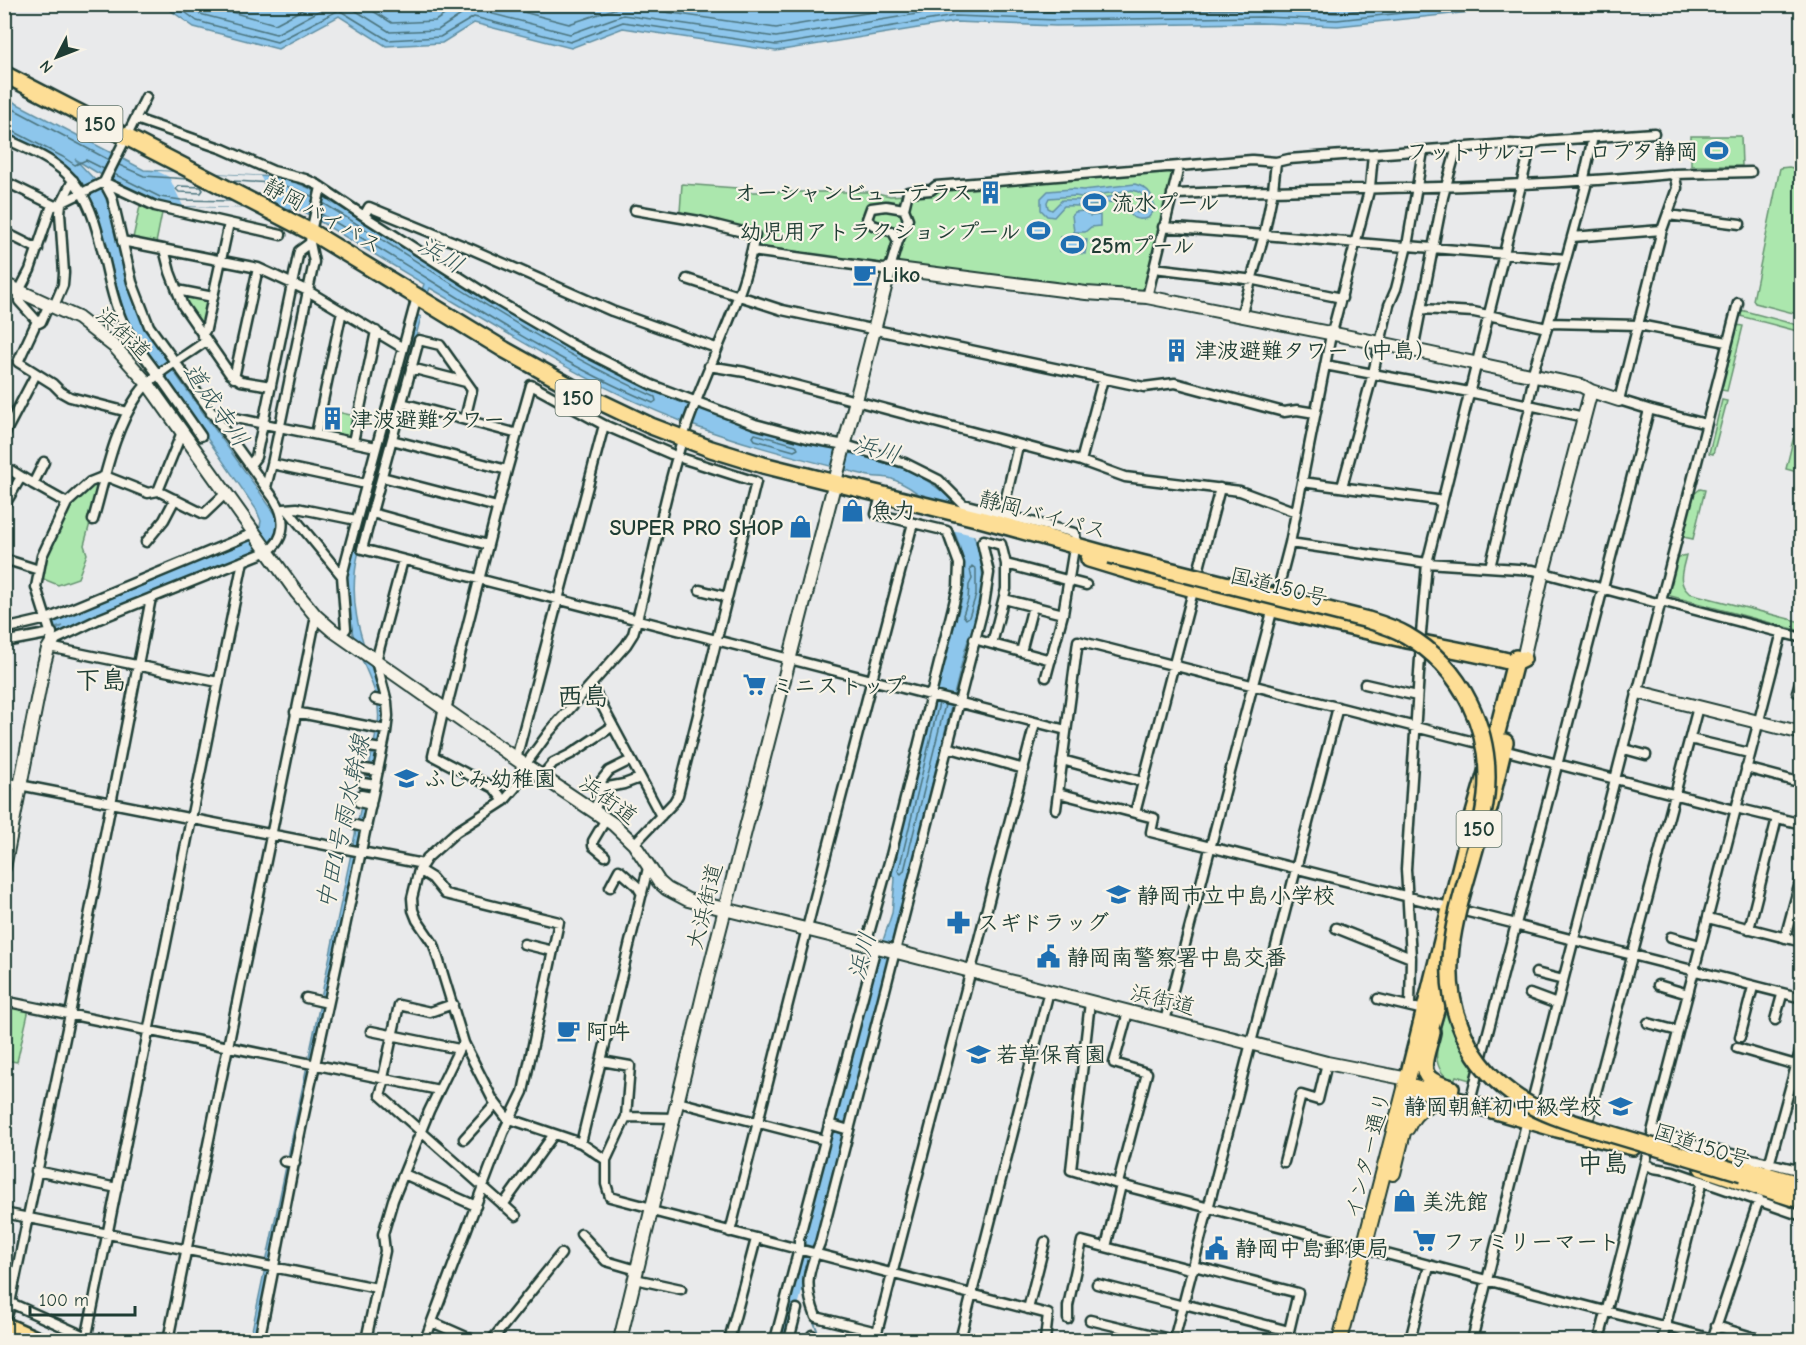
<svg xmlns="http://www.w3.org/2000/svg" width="1806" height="1345" viewBox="0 0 1806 1345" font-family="'Comic Neue','Klee One',sans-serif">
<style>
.green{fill:#abe7ad;stroke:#659270;stroke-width:1.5}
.water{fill:#8dc6ec;stroke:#618fa2;stroke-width:1.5;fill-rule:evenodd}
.pier{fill:#e9eaeb}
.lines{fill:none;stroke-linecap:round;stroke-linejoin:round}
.shore{stroke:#4b747e;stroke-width:1.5}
.stream{stroke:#618fa2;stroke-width:2}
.river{stroke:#8dc6ec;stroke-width:12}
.street-casing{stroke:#1f3d34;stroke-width:13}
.secondary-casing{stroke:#1f3d34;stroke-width:16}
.primary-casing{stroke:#1f3d34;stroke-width:18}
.highway-casing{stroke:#1f3d34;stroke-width:20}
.street{stroke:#f7f3e8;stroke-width:8}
.secondary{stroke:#f7f3e8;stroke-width:12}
.primary{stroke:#fdde96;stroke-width:14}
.highway{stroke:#fdde96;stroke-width:15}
.highway-bridge-casing{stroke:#1f3d34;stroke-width:20;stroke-linecap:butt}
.highway-bridge{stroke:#fdde96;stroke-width:15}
.labels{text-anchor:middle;stroke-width:4.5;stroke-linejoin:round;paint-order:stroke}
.shield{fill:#f7f3e8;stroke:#60746a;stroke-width:1.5}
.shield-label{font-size:21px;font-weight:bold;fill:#1f3d34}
.poi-label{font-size:22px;font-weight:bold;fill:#1f3d34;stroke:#f7f3e8;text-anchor:start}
.street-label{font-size:22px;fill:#1f3d34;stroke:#f7f3e8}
.water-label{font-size:24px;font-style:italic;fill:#355859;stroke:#f7f3e8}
.quarter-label{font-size:26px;font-weight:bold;fill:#1f3d34;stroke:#f7f3e8}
</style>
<rect width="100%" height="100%" fill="#e9eaeb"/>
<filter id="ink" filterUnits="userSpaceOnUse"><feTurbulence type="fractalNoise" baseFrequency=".0167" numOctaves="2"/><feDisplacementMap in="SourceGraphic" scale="12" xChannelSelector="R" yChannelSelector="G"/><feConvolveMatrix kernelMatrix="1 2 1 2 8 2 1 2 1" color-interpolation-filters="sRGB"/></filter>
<g filter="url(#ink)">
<path class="green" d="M1691,136H1741L1742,166H1691Z
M1789,167L1801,170V315L1755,303L1753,300L1780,168Z
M1170,169L1174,173L1147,290L1142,292L1085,289L755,248L758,234L680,212L682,184L737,188L748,192H873L890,196L932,193L937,188Z
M140,206L162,213L156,243L133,238Z
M185,294L205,298L209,301L203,326H200L182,297Z
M1741,310L1801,326V332L1740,316Z
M1737,325L1743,326L1727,391L1721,390Z
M1722,400L1727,401L1713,454L1709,453Z
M1801,407V473L1786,469Z
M324,409L355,416L351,436L348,438L323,432L320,429Z
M95,483H101L84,545L87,554L78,578L58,585L41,578C45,555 54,528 68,508C75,498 85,490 95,483Z
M1700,489L1705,490L1693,539L1683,537L1693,495Z
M1686,555C1683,569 1676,582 1689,593L1801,622V631L1667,595L1676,558Z
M1455,971L1458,972L1462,1006L1469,1026L1480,1048L1471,1086H1469L1470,1080L1456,1076L1454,1081C1444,1077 1439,1071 1437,1060C1434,1044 1451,990 1455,971Z
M4,1004L29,1009L17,1062L5,1060Z"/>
<path class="water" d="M163,5H1684L1652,8L1499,9L1338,26L1261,23L1056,26L955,22L776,51L623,28L571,48L474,23L442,43L386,46L339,16L278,49L194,27Z
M4,97L144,170L277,177L295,182L311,189L511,314L578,353L623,376L668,396L722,417L903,468C950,489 976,518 982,570C986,599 971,627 964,654C946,726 929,799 911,871C906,890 892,928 893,946L888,959L878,956L892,913L895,879L891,873L927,726L962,598L963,581L965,580C964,564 961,545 953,530C941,510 914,487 892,479C883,476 875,478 865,475C803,459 741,444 681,421C592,387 512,335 430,288L428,293L422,290L424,284L304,212L297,209L180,206L158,202L96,172L75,159L94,179L104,194L111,212L129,287L142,322L172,369L276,515C283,533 271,542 258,550L61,635L56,630L63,626L55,628L53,621L137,588L247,539L259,532L261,521L256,509L129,325C108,278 107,197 65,165C48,152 24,143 5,133Z
M1135,184C1150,188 1154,196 1154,211L1148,218C1125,224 1134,206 1117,202C1109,201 1101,205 1093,206C1084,207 1074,205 1064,206L1054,217L1047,216L1041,210V198L1048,191L1072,189L1083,190ZM1132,190C1143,192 1151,201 1145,212L1137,213L1126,199L1116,196L1086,200H1062L1052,210L1048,208L1047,202L1049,198L1075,196L1081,197Z
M1083,211L1090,216L1100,215V226L1091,227L1085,232H1074L1072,215L1075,212Z
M1036,222L1047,225V235L1044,238L1030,237L1032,225Z
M1061,237L1087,240L1085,254L1060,251Z
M415,314L421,317L359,551C345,607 364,645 382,697L385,707L383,725L256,1340H250L378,724C382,695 365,671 356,645C349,624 348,602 346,580Z"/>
<path class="pier" d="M157,171L260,176L276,205L284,209L183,206L169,177Z
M936,514L970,520L977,536L948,529Z"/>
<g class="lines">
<path class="shore" d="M174,4L197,21L277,42L339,10L388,40L440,37L474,17L570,42L623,22L776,45L955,16L1056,20L1261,17L1337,20L1487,4
M187,4L200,14L276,34L332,4
M202,4L275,24L313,4
M345,4L390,32L438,30L467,11L474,9L570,34L623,15L776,37L954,8L1056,12L1261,9L1337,13L1415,4
M362,4L392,23L435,21L461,4
M493,4L569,24L623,6L776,28L921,4
M4,104L109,160
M4,128L9,129L63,157L75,165L86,160L104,169
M119,165L144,176L188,179
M114,174L160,197L181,200L232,201
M231,181C260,182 287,182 313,197
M179,186L201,187L203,190L201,193L179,192L176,189Z
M321,214C431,277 535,353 653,403L656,401L655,397C538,344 433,270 323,203
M755,434L796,445L798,449L794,451L755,440L753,437Z
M972,566L976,569V595L969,617L966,619L963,615L968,600L969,585L972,579L970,569Z
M939,703L901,861L898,871L901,874L904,871L945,705"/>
<path class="stream" d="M800,1275L806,1302L821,1340"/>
<path class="river" d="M783,1340L887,944"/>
<defs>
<path id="street" d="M146,97L104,182L155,206L281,235
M136,119L223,149L273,171L305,179L318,185L364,216L494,299L571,344L652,385L755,424L807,438L845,445L905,463L939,480L963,504L1075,533L1076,543
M4,138C22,147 42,154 57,166C105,199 100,274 123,323C132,341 144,356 156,372C171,393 186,414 201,436
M1674,174L1751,172
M4,181L55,206L104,182L112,197L132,282L149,326L275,500C286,517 286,539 268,551L99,619L53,641L36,587L42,556L67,503L90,482L105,476L148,493L158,491L204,514L226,493
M1172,194C1338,187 1505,190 1671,174L1675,177L1677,188L1662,230L1619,400L1648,409V414L1472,1094
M904,209L908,192L931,190L936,186L1252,160L1276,162L1289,159L1343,155L1373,154L1508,144L1531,145L1541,141L1654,133
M1668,215L1740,224
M364,216L369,207L471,249L612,311L716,348
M1163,227L1264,235L1273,190L1276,162
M4,232L38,249
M1572,237L1662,230
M122,241L258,268L308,291L403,348
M164,249L170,272L183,306L230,374L241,381L271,386
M752,251L883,269L890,268L898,241L893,232L873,225L867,219L871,208L886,206L904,209L908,219L898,241
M1154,268L1254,280L1342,298
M687,279L782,310L1144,387L1175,383L1284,412L1297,410L1315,413
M177,290L213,297
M1147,297L1179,167
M1738,303L1661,601L1802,638
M49,304L41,322L39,323L37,321L18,362L53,384L61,392L70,397L128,412
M54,306L63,285L64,273L60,213L61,204L73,180
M1422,309L1474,312L1547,328
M1241,316L1264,235L1405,247L1408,246L1566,259
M37,321L19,301V291L30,270L52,205
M1549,323L1639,325L1727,342
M91,327C98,319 111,319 119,313
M202,335L206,329L229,223
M1413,350L1443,197L1457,147
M1325,365L1469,392L1584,417
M709,366L745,372L856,401L1081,461L1125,477L1240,491L1296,512
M411,368L466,382
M1532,375L1547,328L1586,186L1584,178L1593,137
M234,378L258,268
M402,403L518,434
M1648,409L1706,424
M211,413L376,447
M465,419L472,390L440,345L419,340L362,549L1066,730
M316,434L342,311
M4,435L36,374
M392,440L507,470
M353,442L376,331
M1081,461L1103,379
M272,464L366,484
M250,465L256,457L299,251L310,243
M4,466L33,484L44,462
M382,477L497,507
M1302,482L1437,500L1442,503
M33,484L67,503
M266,487L272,464L314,262L310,243L311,232L321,187
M1342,487L1373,373L1389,305L1396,289L1407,246L1423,151
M158,491L182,432
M4,506L21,477
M284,509L297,508L356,520
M287,509L342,576
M372,513L488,545
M1002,515L1018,446
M93,520C105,479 113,431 138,395C153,373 185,357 206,341
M146,542L164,520L175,499
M1290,543L1427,563L1533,570L1661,604
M1001,544L1006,564V589L992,644L1051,660
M4,559L39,570
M1006,564L1086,585
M1490,567L1530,408L1528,404L1534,376
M700,590L727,597
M1004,599L1063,614
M4,629L47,619L254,533
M1421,633L1427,563L1531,145
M340,636L346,629L342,576L346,560L415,304
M974,639L992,644
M4,642L52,633
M49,647L218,682
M1021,652L1033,606
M1802,675L1797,692L1802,693
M1046,677L1063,614L1073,554
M1365,684L1417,696
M591,685L661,816
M375,699L387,702
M444,708L433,756L494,788L504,801
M446,710L507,470L531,385L604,425L671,454
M295,712L386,730
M1690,739L1749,753
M369,747L382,749
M947,747L1024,769
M1624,749L1646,755
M1503,750L1735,810
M516,759L604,425
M1062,760L1143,782
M525,765L550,731L626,645L633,634C651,572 661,508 680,447C701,375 742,308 755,235L699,221L635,210
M1746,768L1802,783
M365,769L378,771
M542,776L553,763L571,754L613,726
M4,782L423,864
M363,783L375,785
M603,788L601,781L609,771L631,760
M1058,793L1154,818L1151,832L1516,924
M361,795L372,797
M359,802L371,805
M1736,808L1802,824
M1056,809L1078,641L1486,745
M594,811L603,788L624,784L640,778
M1135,813L1220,488
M355,825L367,828
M634,844L674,802L678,795L756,482L684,459
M605,856L593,846V841L606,819
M419,870L432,878L445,894L559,922L523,1092L503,1133L425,1340
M610,887L619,870L637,886L642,894
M1708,918L1802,942
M1515,925L1802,998
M1336,928L1411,958
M1749,929L1777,818
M1671,937L1700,945
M1785,938L1802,875
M524,944L553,951
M866,944L891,855L958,587L959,564L947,531L876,514L879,503
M1536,973L1563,980
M1658,985L1688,994
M1530,994L1557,1004
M306,998L328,1003
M1378,999L1424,1010
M4,1001L439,1090
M1090,1002L1071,1170L1121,1185L1713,1339
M1410,1006L1411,958L1406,869L1421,643
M1775,1020L1782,995
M1165,1021L1290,543L1330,340L1370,187L1373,154
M1648,1023L1678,1031
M371,1031L459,1049
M1740,1037L1753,987
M1737,1048L1796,1065
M602,1061L630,1066L626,1117L606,1160
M383,1078L399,1005L430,1012L453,1004
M385,1079L380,1095L516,1216
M678,1102L825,1140
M1530,1109L1661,601
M626,1117L674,1118
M510,1119L581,1143L606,1160V1184L610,1197L652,1208
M509,1121L493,1100L464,1043L434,945L417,920L413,910L412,898L419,870L427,858L456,832L504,801L515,788L527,766
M1588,1123L1698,707
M829,1124L849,1130
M1654,1135L1652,1132L1782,632
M464,1139L495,1105
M1652,1139L1654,1135L1659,1131L1686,1143L1802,1171
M581,1143L648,868
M1648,1151L1645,1163L1653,1168L1673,1171L1802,1216
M284,1161L295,1163
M1284,1162L1301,1095L1318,1100L1327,1063
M1769,1165L1802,1044
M36,1171L117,1188
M404,1174L476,1206
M1118,1183L1147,1073L1114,1063L1128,1012
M503,1205L554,1134
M652,1211L1048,1314L1045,1340
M4,1213L377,1288
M730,1232L815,897L913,523
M581,1234L606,1261L637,1270
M1106,1247L1121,1185
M635,1279L681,1289
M1097,1284L1183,1306
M4,1300L93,1340
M1184,1304L1289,1331L1298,1293L1194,1266
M1028,1309L1045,1242
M8,1313L70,1014L151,598
M1068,1319V1306L1082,1241L1193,1270
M1090,1320L1174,1340
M432,1322L473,1340
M1716,1326L1762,1340
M877,1332L816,1317C804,1286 807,1273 820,1243L984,605L989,573L982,542L984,540L1001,545
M812,1335L815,1340
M260,1336L278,1340
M86,1340L243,561
M168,1340L316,616
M259,1340C276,1262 289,1183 306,1105C334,981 360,857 386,732L388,716L387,702L376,661L403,560
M366,1340L385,1251L383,1234L393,1200L429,1111L459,1049L464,1043
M492,1340L561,1254
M729,1340L756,1239
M775,1340L799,1249V1239L876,947
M789,1340L797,1309
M875,1340L1035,723
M960,1340L1049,991
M1174,1340L1338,707
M1410,1340L1429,1266
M1472,1340L1527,1120
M1599,1340L1645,1163
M1662,1340L1702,1181
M1712,1340L1759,1199"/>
<path id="secondary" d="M4,284L78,318L115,347L148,384L297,593L316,616L332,630L516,759L613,824L634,844L659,882L667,889L688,900L866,944L1327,1063L1408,1079
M1523,659L1543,572L1591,391
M1638,692L1802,733
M4,868L44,664L48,649L53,641
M620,1340L707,979L890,268L1086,293L1147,297L1380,343L1582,386L1591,391L1619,400"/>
<path id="primary" d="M1407,1128C1416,1107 1432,1100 1454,1103
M1393,1173L1407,1116
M1340,1340L1406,1085"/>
<path id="highway" d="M4,74L311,232L505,350L588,396L651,426L711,449L763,465L980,519L1109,555
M1089,559C1185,589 1283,612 1381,634C1425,645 1470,651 1515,663L1523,659
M1516,658L1493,748L1473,817L1406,1085L1557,1129L1633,1147
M1489,809L1505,742
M1432,1032C1430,1045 1418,1068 1429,1078C1434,1083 1445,1086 1451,1088
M1427,1041L1449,966
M1729,1164L1802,1185
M1702,1168L1802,1201
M4,1325L38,1340
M4,1338L9,1340"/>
</defs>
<use href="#street" class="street-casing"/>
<use href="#secondary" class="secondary-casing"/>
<use href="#primary" class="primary-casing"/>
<use href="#highway" class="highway-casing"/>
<use href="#street" class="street"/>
<use href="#secondary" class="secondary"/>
<use href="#primary" class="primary"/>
<use href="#highway" class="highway"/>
<defs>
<path id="highway-bridge" d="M1109,555L1368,620C1381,624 1394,628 1406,635C1462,667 1493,731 1486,796C1477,873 1429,947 1460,1025C1470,1052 1488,1076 1511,1093C1540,1115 1577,1124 1611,1134C1655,1147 1698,1160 1742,1173"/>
</defs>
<use href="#highway-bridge" class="highway-bridge-casing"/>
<use href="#highway-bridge" class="highway-bridge"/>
</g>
</g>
<defs>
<symbol id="stadium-bare" viewBox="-9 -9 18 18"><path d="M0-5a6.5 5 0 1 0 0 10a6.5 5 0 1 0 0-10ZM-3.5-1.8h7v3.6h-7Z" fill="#1f6fb2" stroke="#f7f3e8" stroke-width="2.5" paint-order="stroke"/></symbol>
<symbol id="building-bare" viewBox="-9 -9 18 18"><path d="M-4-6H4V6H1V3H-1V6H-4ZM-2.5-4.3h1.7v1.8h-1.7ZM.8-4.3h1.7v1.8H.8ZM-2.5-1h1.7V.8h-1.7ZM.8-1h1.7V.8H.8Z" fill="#1f6fb2" stroke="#f7f3e8" stroke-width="2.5" paint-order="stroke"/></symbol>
<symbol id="cafe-bare" viewBox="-9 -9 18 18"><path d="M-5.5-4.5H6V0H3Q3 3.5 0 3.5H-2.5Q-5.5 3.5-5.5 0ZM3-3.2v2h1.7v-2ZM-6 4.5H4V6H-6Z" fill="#1f6fb2" stroke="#f7f3e8" stroke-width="2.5" paint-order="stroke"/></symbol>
<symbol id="shop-bare" viewBox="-9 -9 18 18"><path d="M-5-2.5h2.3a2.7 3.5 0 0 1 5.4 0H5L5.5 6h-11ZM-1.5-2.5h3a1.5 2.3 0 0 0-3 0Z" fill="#1f6fb2" stroke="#f7f3e8" stroke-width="2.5" paint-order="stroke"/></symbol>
<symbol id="supermarket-bare" viewBox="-9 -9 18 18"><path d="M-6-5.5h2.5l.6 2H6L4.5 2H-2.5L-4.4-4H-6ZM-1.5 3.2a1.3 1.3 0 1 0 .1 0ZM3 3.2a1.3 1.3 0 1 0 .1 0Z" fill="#1f6fb2" stroke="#f7f3e8" stroke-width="2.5" paint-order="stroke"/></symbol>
<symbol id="school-bare" viewBox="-9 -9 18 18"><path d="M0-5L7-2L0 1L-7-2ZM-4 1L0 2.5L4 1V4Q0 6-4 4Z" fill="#1f6fb2" stroke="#f7f3e8" stroke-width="2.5" paint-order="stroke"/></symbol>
<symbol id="pharmacy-bare" viewBox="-9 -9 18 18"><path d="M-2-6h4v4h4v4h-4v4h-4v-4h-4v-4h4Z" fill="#1f6fb2" stroke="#f7f3e8" stroke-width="2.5" paint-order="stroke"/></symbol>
<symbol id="civic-bare" viewBox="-9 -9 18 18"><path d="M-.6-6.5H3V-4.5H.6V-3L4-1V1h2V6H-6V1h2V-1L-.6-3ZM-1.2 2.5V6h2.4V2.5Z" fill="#1f6fb2" stroke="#f7f3e8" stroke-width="2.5" paint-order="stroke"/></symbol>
</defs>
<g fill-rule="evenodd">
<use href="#stadium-bare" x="1700" y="134" width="33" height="33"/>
<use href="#building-bare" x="974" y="176" width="33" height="33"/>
<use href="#stadium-bare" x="1078" y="186" width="33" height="33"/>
<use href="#stadium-bare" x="1022" y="214" width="33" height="33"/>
<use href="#stadium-bare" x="1056" y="228" width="33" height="33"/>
<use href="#cafe-bare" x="848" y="258" width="33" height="33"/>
<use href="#building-bare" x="1160" y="334" width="33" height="33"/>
<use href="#building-bare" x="316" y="402" width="33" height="33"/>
<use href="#shop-bare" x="836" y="494" width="33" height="33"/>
<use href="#shop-bare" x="784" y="510" width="33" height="33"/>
<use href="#supermarket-bare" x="738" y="668" width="33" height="33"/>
<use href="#school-bare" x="390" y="762" width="33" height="33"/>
<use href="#school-bare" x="1102" y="878" width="33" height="33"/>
<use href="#pharmacy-bare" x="942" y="906" width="33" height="33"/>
<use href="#civic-bare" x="1032" y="940" width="33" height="33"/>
<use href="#cafe-bare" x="552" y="1014" width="33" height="33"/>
<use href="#school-bare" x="962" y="1038" width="33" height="33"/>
<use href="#school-bare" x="1604" y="1090" width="33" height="33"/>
<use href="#shop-bare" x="1388" y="1184" width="33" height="33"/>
<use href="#supermarket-bare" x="1408" y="1224" width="33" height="33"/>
<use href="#civic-bare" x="1200" y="1232" width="33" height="33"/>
</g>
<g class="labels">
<g class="shield">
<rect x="77.5" y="106" width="45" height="36" rx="4.5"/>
<rect x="555.5" y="380" width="45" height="36" rx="4.5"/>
<rect x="1456.5" y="811" width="45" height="36" rx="4.5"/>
</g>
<g class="shield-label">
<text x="100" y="131">150</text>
<text x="578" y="405">150</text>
<text x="1479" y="836">150</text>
</g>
<g class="poi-label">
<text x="1698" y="159" text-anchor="end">フットサルコート ロプタ静岡</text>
<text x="973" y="200" text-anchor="end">オーシャンビューテラス</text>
<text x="1112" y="210">流水プール</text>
<text x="1021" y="239" text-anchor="end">幼児用アトラクションプール</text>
<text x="1091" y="253">25mプール</text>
<text x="882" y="282">Liko</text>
<text x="1195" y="358">津波避難タワー（中島）</text>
<text x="351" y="427">津波避難タワー</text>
<text x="871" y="518">魚力</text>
<text x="783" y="535" text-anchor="end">SUPER PRO SHOP</text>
<text x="772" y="693">ミニストップ</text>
<text x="424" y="786">ふじみ幼稚園</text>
<text x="1137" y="903">静岡市立中島小学校</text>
<text x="977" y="930">スギドラッグ</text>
<text x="1067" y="965">静岡南警察署中島交番</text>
<text x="586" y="1039">阿吽</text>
<text x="996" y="1062">若草保育園</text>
<text x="1602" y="1114" text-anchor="end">静岡朝鮮初中級学校</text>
<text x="1422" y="1209">美洗館</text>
<text x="1443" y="1249">ファミリーマート</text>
<text x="1235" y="1256">静岡中島郵便局</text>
</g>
<g class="street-label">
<text transform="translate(323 215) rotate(29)" y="8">静岡バイパス</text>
<text transform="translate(124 333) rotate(43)" y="8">浜街道</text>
<text transform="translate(1043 514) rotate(15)" y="8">静岡バイパス</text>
<text transform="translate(1279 586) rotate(14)" y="8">国道150号</text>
<text transform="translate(609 799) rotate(37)" y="8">浜街道</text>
<text transform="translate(704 906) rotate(-76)" y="8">大浜街道</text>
<text transform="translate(1163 999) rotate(14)" y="8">浜街道</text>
<text transform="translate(1702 1145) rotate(18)" y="8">国道150号</text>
<text transform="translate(1367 1155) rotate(-76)" y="8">インター通り</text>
</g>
<g class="water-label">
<text transform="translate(441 255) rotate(31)" y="8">浜川</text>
<text transform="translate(216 405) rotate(55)" y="8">道成寺川</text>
<text transform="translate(877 449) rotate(16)" y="8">浜川</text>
<text transform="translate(343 822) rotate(-78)" y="8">中田1号雨水幹線</text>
<text transform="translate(862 956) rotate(-75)" y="8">浜川</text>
</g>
<g class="quarter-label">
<text x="101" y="689">下島</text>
<text x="583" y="705">西島</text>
<text x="1603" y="1172">中島</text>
</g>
</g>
<rect width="1806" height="1345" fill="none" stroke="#f7f3e8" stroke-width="24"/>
<rect x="12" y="12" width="1782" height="1321" fill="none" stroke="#1f3d34" stroke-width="2" filter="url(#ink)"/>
<g transform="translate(57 57) rotate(228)" stroke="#f7f3e8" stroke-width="4.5" paint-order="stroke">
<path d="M0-4.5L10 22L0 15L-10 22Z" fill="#1f3d34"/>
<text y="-9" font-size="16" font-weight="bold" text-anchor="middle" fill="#1f3d34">N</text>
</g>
<path d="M30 1306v9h105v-9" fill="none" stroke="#1f3d34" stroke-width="3"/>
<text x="39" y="1306" font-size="18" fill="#1f3d34" stroke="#f7f3e8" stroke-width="4.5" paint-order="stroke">100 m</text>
</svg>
